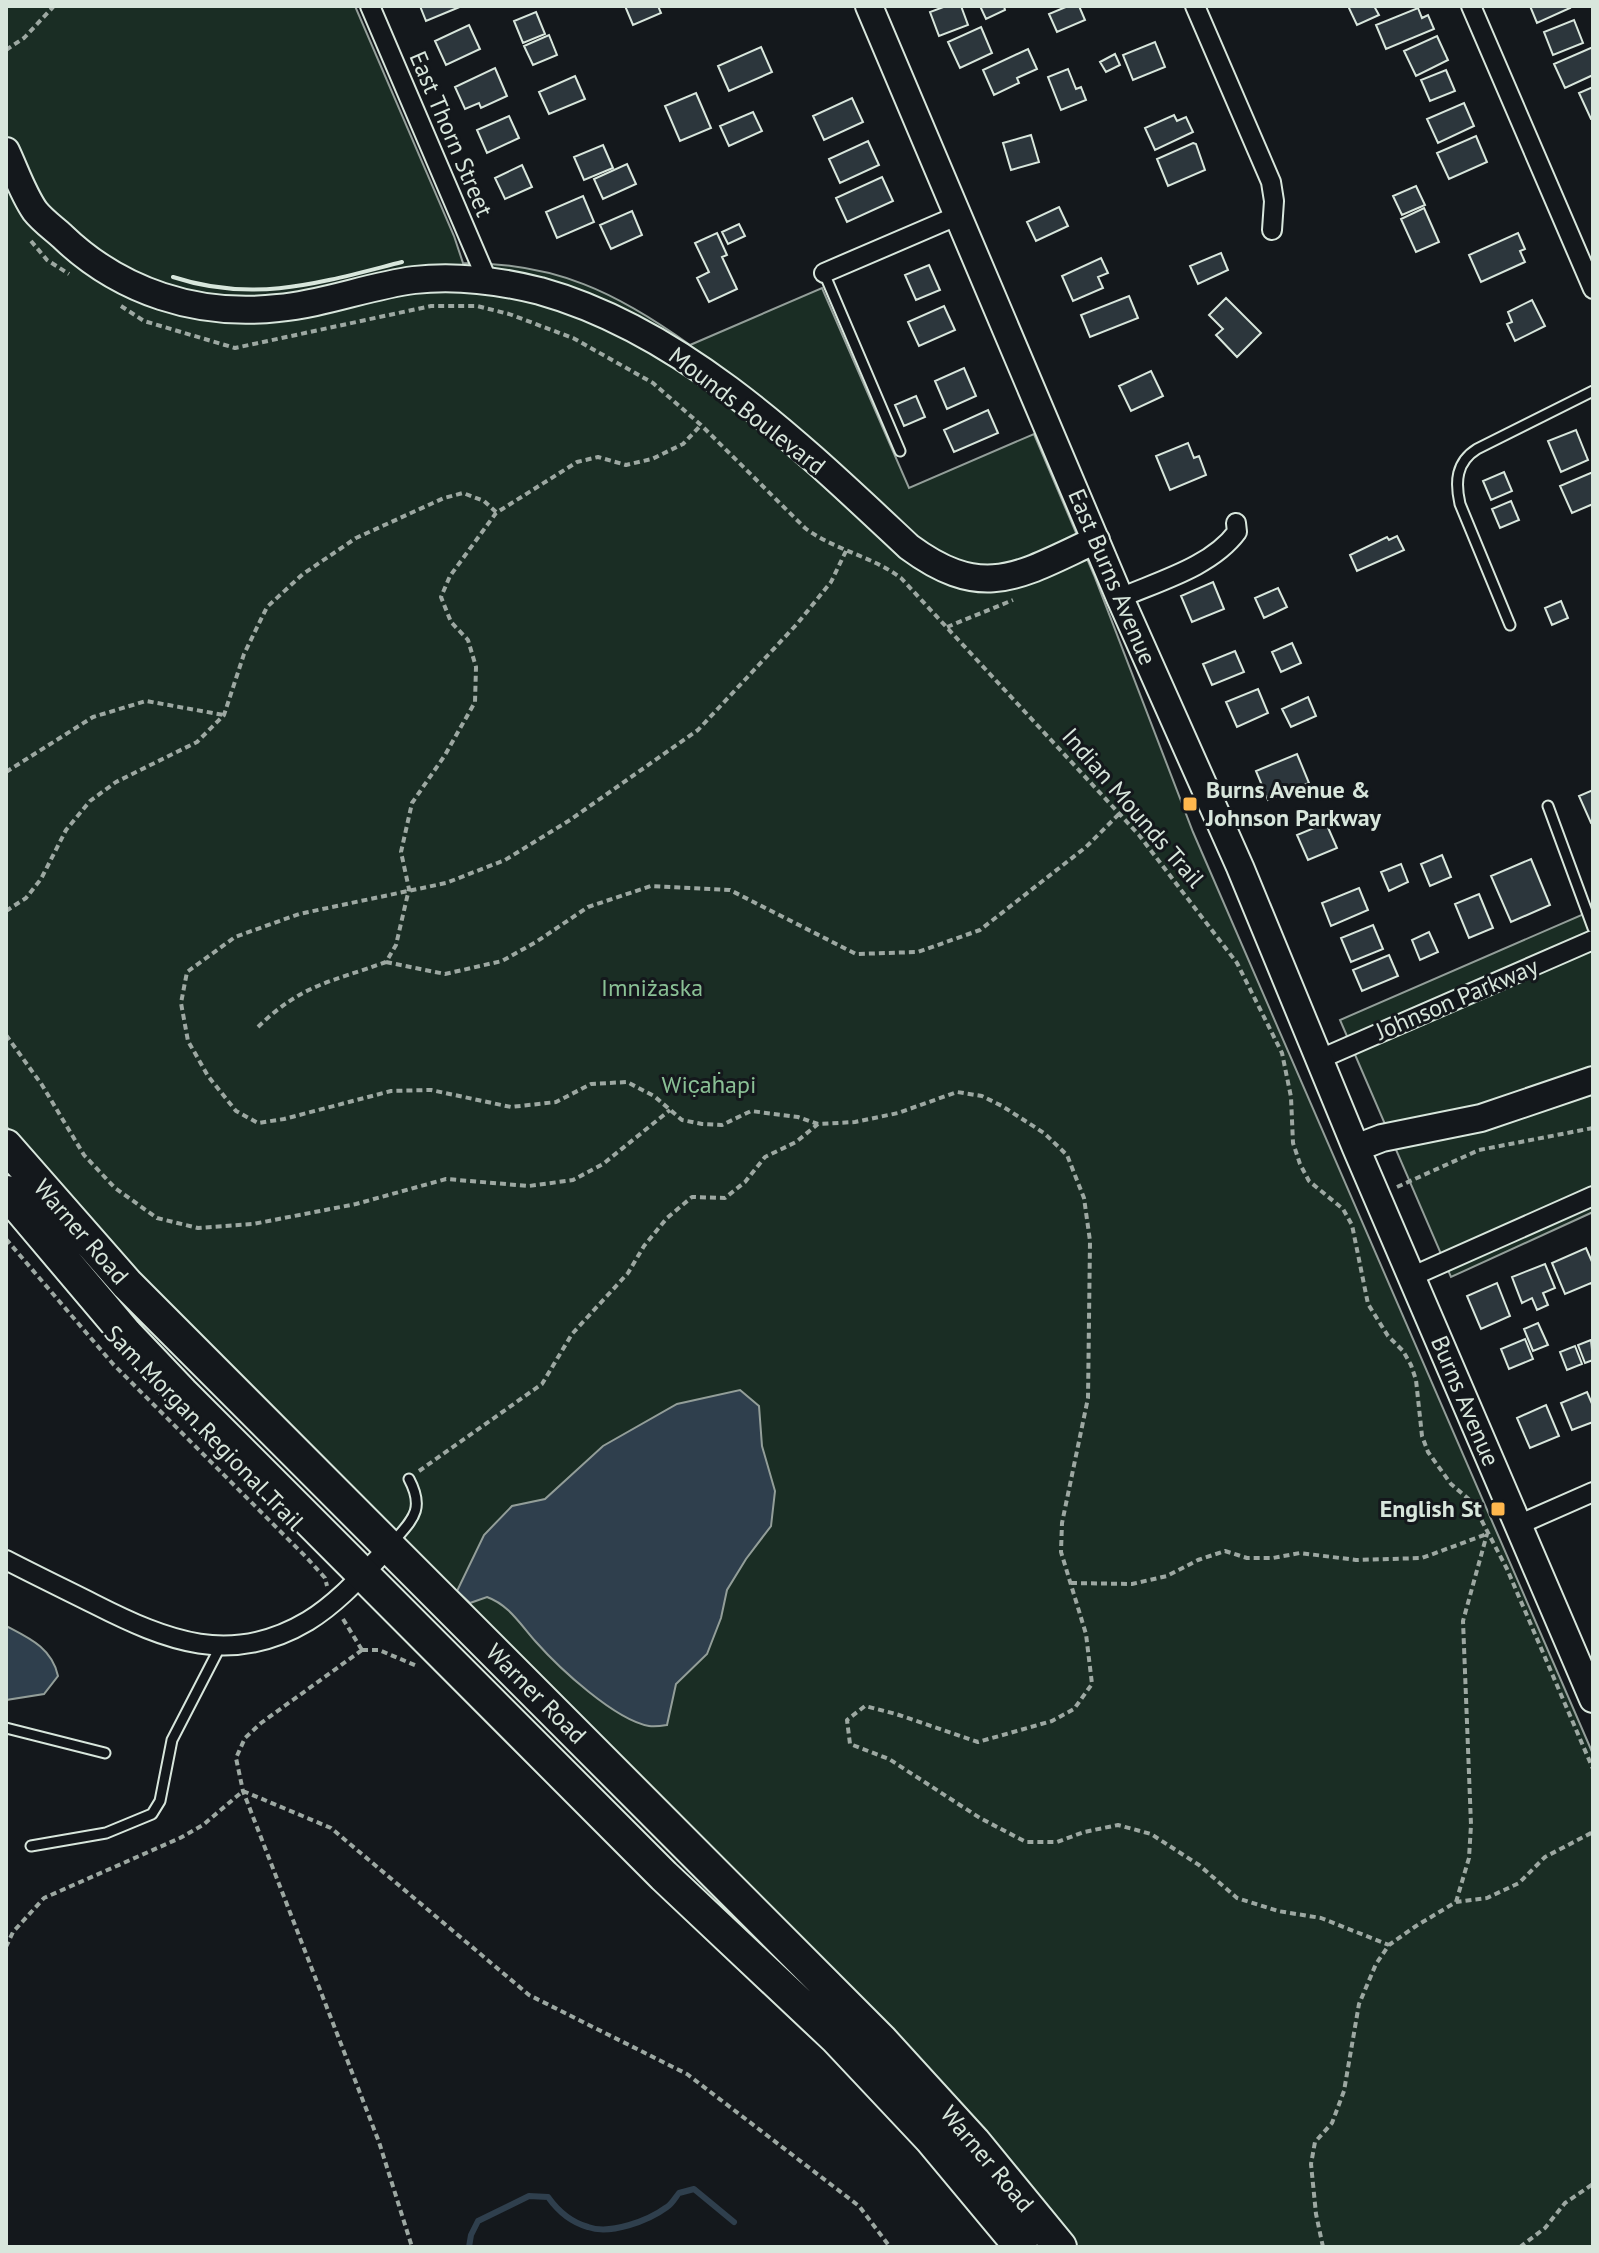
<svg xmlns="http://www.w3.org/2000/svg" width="1599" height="2253" viewBox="0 0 1599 2253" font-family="'PT Sans',sans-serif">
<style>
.green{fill:#1a2d24;stroke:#939e99;stroke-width:2}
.water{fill:#2f3f4d;stroke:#939e99;stroke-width:2}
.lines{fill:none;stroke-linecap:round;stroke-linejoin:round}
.stream{stroke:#2f3f4d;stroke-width:6}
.building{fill:#2c363c;stroke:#d8e6dc;stroke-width:2}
.lane-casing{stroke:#d8e6dc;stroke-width:13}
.street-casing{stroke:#d8e6dc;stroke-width:22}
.secondary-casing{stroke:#d8e6dc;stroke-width:30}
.highway-casing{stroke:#d8e6dc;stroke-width:36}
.path{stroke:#9da8a2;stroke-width:4;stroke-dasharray:6 4;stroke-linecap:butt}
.lane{stroke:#14181c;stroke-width:9}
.street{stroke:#14181c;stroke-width:18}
.secondary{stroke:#14181c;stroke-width:26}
.highway{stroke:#14181c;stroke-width:32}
.wall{stroke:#d8e6dc;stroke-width:4}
.poi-dot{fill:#ffb74d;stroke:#14181c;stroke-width:3}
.labels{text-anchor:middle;stroke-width:6;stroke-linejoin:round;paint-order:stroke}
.street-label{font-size:24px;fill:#d8e6dc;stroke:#14181c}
.poi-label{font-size:24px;font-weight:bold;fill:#d8e6dc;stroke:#14181c;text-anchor:start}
.park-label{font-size:24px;fill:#8ac095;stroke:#14181c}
</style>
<rect width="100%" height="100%" fill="#14181c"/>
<path class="green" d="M6,6H355L454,236L463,263C556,263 616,292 690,345L822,288L909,488L1034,434L1094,575L1193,832L1593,1754V2247H1072L135,1277L6,1126Z
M1593,910V1212L1451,1277L1340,1020Z"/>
<path class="water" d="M740,1390L759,1406L762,1446L775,1491L771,1526L746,1559L727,1590L721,1618L707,1654L676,1684L667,1725C661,1726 655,1727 649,1726C615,1720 559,1668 536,1642C520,1624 509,1605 487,1597L470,1603L457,1591L484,1535L512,1506L545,1499L603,1446L677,1404Z
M6,1626C29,1638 52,1648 58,1676L44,1694L6,1700Z"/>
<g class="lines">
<path class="stream" d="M469,2247L471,2235L478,2221L529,2196L548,2197C558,2211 570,2222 588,2227C610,2235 648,2221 667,2207C672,2204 675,2198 679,2193L694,2189L734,2222"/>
</g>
<path class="building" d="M420,6H462L426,21Z
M625,6H658L661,13L633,25Z
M946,6H961L968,25L939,36L930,12Z
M980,6H1004L1005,10L986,19Z
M1068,6H1079L1085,20L1057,32L1049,14Z
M1348,6H1374L1379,15L1357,25Z
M1530,6H1569L1570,8L1537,23Z
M1418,8L1422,18L1428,15L1434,29L1386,49L1376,25Z
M536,12L545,34L523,43L514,21Z
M1574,20L1583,43L1553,55L1544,32Z
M469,25L480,49L446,65L435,41Z
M981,27L992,53L960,68L948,42Z
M549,35L557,55L533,65L524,46Z
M1437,36L1448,60L1416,76L1404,51Z
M1155,42L1165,67L1133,80L1123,55Z
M761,47L772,72L729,91L718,66Z
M1593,47V75L1565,88L1554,64Z
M1028,49L1037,69L1017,78L1019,83L994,95L983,70Z
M1115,54L1120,65L1106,72L1100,62Z
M495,68L507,96L481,108L479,103L465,109L455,87Z
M1068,69L1076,89L1081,87L1086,100L1061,110L1048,77Z
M1446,70L1455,91L1430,101L1421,80Z
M575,76L585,99L549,114L539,92Z
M1593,87V119H1591L1579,93Z
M696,93L711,128L680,141L665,106Z
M852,98L863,122L824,140L813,116Z
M1464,103L1474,126L1438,143L1427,119Z
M753,112L762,131L729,146L720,126Z
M1174,115L1177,121L1186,117L1193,132L1155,150L1145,128Z
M509,116L519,138L487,153L477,130Z
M1031,135L1039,162L1011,170L1003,143Z
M1476,136L1487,162L1449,179L1437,153Z
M868,141L879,165L840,183L829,159Z
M1193,143L1196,144L1205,170L1168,186L1157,159Z
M603,145L613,168L584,180L574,157Z
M627,164L636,184L603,199L594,179Z
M522,165L532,187L505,199L495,178Z
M882,177L893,201L847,222L836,198Z
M1416,186L1425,205L1402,215L1393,196Z
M583,196L594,222L557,238L546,212Z
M1059,207L1068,226L1036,241L1027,222Z
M1424,208L1439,242L1416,252L1401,219Z
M632,211L642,235L611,249L600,225Z
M739,224L745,236L728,244L722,232Z
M717,233L727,255L722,257L737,289L709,302L697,278L709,272L695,243Z
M1518,233L1525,249L1520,251L1525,262L1481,282L1469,255Z
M1221,253L1228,270L1198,284L1190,266Z
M1101,258L1108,273L1098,277L1103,288L1073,301L1062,276Z
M929,265L940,290L916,300L905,275Z
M1129,296L1138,318L1090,337L1081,315Z
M1226,298L1261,333L1237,357L1216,335L1223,329L1209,315Z
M1532,300L1545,326L1515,341L1507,324L1512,322L1508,312Z
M944,306L955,330L919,346L908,322Z
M964,368L976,396L947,409L935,381Z
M1151,371L1163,396L1131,411L1119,386Z
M916,396L925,417L904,426L895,405Z
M988,410L998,433L954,452L944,430Z
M1576,430L1588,460L1561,472L1548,441Z
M1188,443L1194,458L1199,456L1206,475L1170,490L1156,456Z
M1504,472L1512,491L1491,500L1483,481Z
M1593,472V504L1572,513L1560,486Z
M1511,501L1519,520L1500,528L1492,509Z
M1397,536L1404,550L1357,571L1350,555L1387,537L1389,540Z
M1213,582L1224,609L1192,622L1181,596Z
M1278,588L1287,607L1264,618L1255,598Z
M1561,601L1568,618L1552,625L1545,608Z
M1292,643L1301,663L1281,672L1272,652Z
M1235,651L1244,672L1212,685L1203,664Z
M1258,689L1268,713L1237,727L1226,702Z
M1308,697L1316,716L1291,727L1282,709Z
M1297,754L1309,783L1268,800L1256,771Z
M1593,790V822L1591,823L1579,796Z
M1326,823L1337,848L1308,860L1297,835Z
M1442,855L1451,877L1430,886L1421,864Z
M1531,859L1550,905L1511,922L1491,876Z
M1401,864L1408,882L1389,891L1381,872Z
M1359,888L1368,910L1331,926L1322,903Z
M1479,894L1493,928L1469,938L1455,904Z
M1373,925L1383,949L1351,962L1341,938Z
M1429,932L1438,952L1420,960L1412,940Z
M1389,955L1398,976L1362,991L1353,970Z
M1586,1248L1593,1264V1287L1591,1283L1565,1294L1552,1263Z
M1545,1264L1555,1288L1543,1293L1548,1305L1537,1310L1532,1298L1522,1303L1512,1277Z
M1497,1283L1510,1316L1481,1329L1467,1296Z
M1538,1323L1548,1345L1533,1351L1524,1329Z
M1525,1339L1533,1359L1509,1369L1501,1349Z
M1591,1340L1593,1360L1585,1363L1578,1345Z
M1575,1346L1582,1364L1567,1370L1560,1352Z
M1587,1392L1593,1406V1422L1572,1430L1561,1403Z
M1546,1405L1559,1436L1530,1448L1517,1418Z"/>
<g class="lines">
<defs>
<path id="lane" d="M824,273L900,451
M1510,625L1460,504C1455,482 1456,462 1477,449L1593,391
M1548,806L1593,928
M394,1541C413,1519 425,1509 409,1479
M6,1728L105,1753
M31,1846L106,1833L152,1814L160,1801L172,1740L220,1647"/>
<path id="street" d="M370,6L488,282
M1195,6L1271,182L1274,201L1272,230
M1471,6L1593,289
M824,273L959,215
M1120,598C1159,581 1211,567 1237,532L1236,523
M1320,1059L1593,940
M1413,1276L1593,1196
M1518,1525L1593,1492
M6,1560C35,1575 64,1589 94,1604C167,1641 231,1667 308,1621C339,1602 364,1573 389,1547"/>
<path id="secondary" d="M869,6L1120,598L1240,867L1356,1148L1593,1699
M6,151C15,170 23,194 35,211C42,220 53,228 62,236C120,292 198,317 278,308C324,304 368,286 414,280C455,275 500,281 540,291C684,331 803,448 909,547C985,603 1021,574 1096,540
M1356,1148L1382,1138L1481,1118L1593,1080"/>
<path id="highway" d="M6,1146L127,1284L881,2040L974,2142L1060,2247
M6,1192L126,1334L182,1393L664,1876L836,2038L931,2139L1021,2247"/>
</defs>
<use href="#lane" class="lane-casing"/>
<use href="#street" class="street-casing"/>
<use href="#secondary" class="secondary-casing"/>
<use href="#highway" class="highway-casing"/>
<path class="path" d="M6,50L24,38L54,6
M31,241L47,260L69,274
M121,306L144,321L235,348L431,306H477L509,314L573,338L653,383L701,425L805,528C834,550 872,556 901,578L1139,835L1237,963L1282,1053L1291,1097L1293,1143L1300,1164L1309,1181L1343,1209L1352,1225L1368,1304L1388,1336L1403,1351L1411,1365L1416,1380L1422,1436L1428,1452L1451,1484L1472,1502L1507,1569L1593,1769
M846,551L831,582L797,624L698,730L570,820L505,860L446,883L299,914L235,937L187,972L181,1003L188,1041L208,1076L236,1111L258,1123L284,1119L391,1091L431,1090L511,1107L556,1102L591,1084L627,1082L654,1096L682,1120L702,1124L722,1125L751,1111L798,1117L818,1124L855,1122L898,1113L957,1092L982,1096L1002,1106L1044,1133L1067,1155L1084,1198L1090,1241L1088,1398L1062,1523L1061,1552L1086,1634L1092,1684L1074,1709L1052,1721L978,1742L896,1714L865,1706L847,1720L850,1744L889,1759L980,1818L1026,1842H1057L1084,1832L1118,1825L1151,1834L1199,1865L1237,1898L1278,1911L1321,1918L1389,1945
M947,627L1013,600
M6,772L93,717L146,701L224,715
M6,911L26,898L41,879L66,830L90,801L116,782L197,742L224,715L244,654L267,607L303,574L356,538L444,498L463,493L484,501L496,512
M386,962L445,974L502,961L536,942L588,907L651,886L730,890L856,954L918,952L980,930L1086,847L1119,814
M258,1027C302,984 331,982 386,962L396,945L409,889L401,852L412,803L445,755L475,702L476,667L468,640L451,622L441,597L450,576L496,513L577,462L598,457L626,465L652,459L683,444L701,425
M6,1035L42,1085L84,1155L115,1188L157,1218L198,1228L253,1224L356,1204L446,1179L529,1186L573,1180L603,1164L670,1110
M1397,1187L1479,1150L1593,1128
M6,1239L113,1364L307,1558L325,1578L327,1586
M419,1471L542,1384L572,1334L628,1273L644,1246L667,1218L692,1197L725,1198L745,1182L765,1157L796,1142L818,1124
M1071,1583L1132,1584L1167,1576L1198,1560L1225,1551L1247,1558H1273L1300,1553L1356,1560L1422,1558L1487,1534
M343,1619L362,1650
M362,1650H379L417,1666
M362,1650L261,1723L245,1738L236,1758L243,1791L379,2142L412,2247
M1456,1902L1469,1858L1471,1825L1463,1621L1487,1534
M6,1947L13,1932L44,1898L180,1838L203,1825L243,1791L331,1828L529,1995L687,2074L859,2206L890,2247
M1323,2247L1316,2214L1311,2164L1315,2142L1332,2123L1344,2091L1359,2004L1376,1964L1389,1945L1416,1926L1456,1902L1487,1898L1519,1883L1545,1857L1593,1832
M1520,2247L1545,2228L1565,2203L1593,2184"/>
<use href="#lane" class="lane"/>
<use href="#street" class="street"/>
<use href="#secondary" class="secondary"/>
<use href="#highway" class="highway"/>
<path class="wall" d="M173,277C255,304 323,282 402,262"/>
</g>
<g class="poi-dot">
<rect x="1182" y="796" width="16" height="16" rx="4"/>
<rect x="1490" y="1501" width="16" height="16" rx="4"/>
</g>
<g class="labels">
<g class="street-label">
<text transform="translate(451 134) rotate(67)" y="8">East Thorn Street</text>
<text transform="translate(747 411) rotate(38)" y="8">Mounds Boulevard</text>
<text transform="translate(1112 577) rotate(67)" y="8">East Burns Avenue</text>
<text transform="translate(1133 808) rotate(49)" y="8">Indian Mounds Trail</text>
<text transform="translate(1457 999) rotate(-23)" y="8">Johnson Parkway</text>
<text transform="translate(81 1232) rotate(49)" y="8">Warner Road</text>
<text transform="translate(1465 1401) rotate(67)" y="8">Burns Avenue</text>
<text transform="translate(204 1428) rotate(46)" y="8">Sam Morgan Regional Trail</text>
<text transform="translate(536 1694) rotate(45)" y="8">Warner Road</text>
<text transform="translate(987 2159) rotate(50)" y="8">Warner Road</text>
</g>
<g class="poi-label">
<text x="1206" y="798">Burns Avenue &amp;<tspan x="1206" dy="28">Johnson Parkway</tspan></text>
<text x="1482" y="1517" text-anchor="end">English St</text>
</g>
<g class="park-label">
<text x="652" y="996">Imniżaska</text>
<text x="709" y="1093">Wic̣aḣapi</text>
</g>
</g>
<rect width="1599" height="2253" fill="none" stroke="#d8e6dc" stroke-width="16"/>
</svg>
